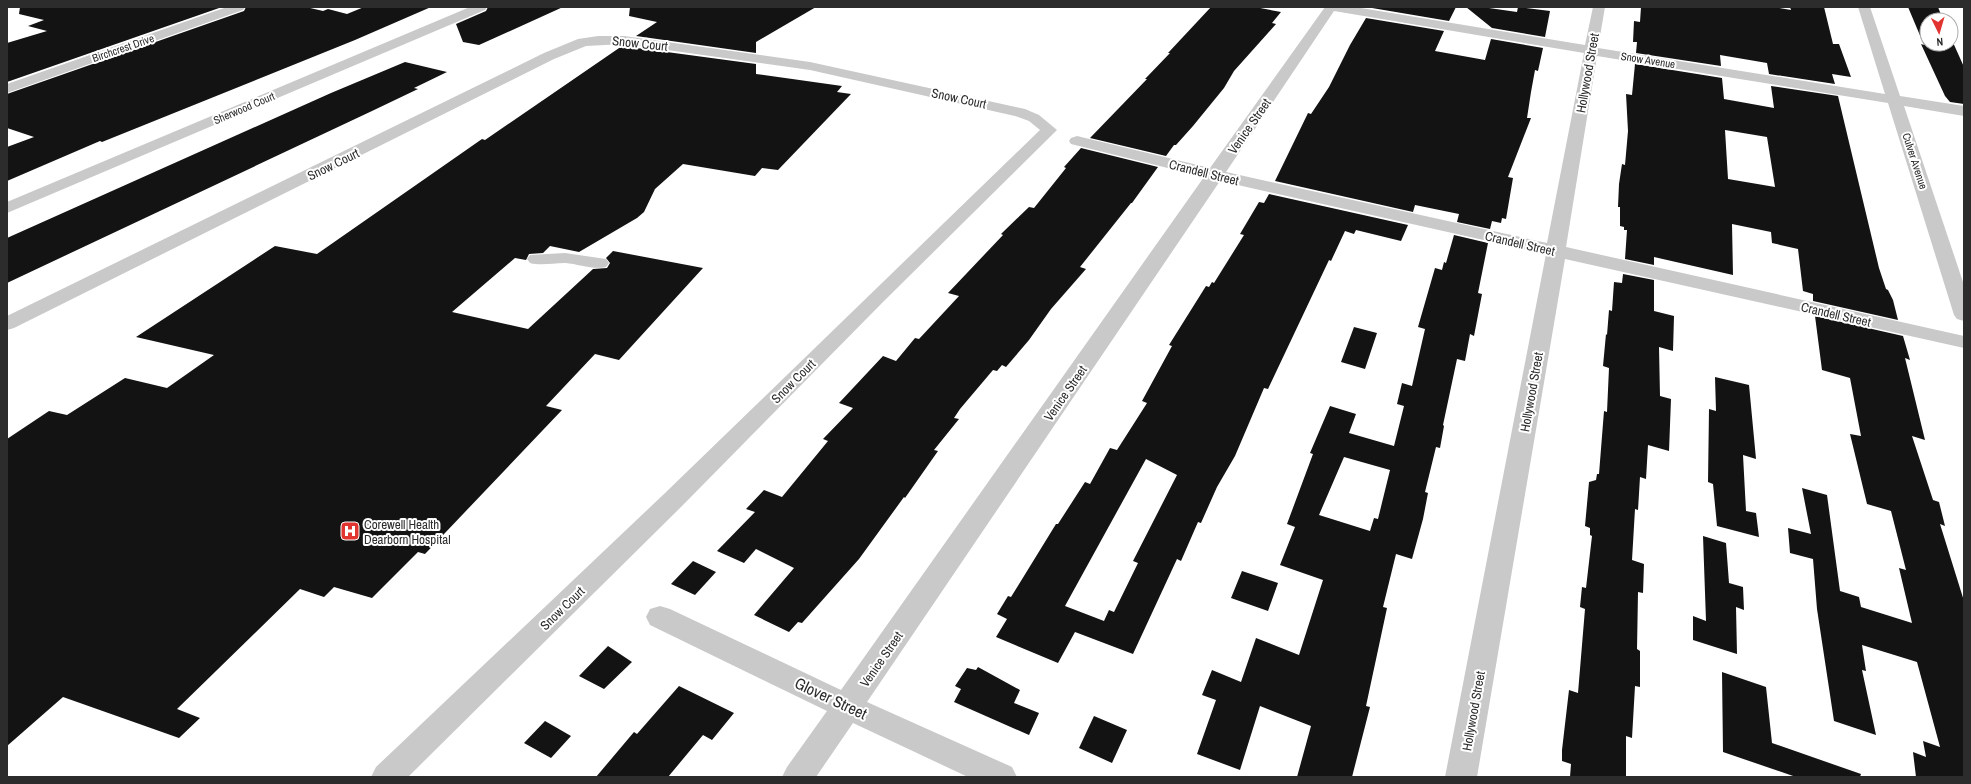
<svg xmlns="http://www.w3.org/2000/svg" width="1971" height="784" viewBox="0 0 1971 784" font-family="'Archivo Narrow',sans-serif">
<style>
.building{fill:#131313;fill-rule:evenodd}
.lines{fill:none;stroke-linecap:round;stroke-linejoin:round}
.pedestrian{fill:#c9c9c9;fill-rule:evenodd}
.minor{fill:#c9c9c9;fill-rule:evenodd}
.labels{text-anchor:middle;stroke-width:4;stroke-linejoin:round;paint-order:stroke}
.far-street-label{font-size:11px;fill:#2c2c2c;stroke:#fff}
.street-label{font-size:13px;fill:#2c2c2c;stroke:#fff}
.poi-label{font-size:13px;fill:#2c2c2c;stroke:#fff;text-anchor:start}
.near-street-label{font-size:16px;fill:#2c2c2c;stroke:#fff}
</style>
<rect width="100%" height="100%" fill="#fff"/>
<path class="building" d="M20,7H222L7,82V43L47,31L28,26L44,20L19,14Z
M246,7H306L323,11L328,9L347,14L364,7H431L355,40L102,142L100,141L7,181V147L34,137L7,128V94L244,11Z
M488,7H563L479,45L463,42L456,24L486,11Z
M630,7H816L756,42V53L636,36L657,22L629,16Z
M1211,7H1255L1281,12L1272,23L1276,24L1234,71L1224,88L1193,126L1176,145H1174L1166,156L1090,138L1147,79H1145L1170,53H1168Z
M1373,7H1456L1449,21L1372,8Z
M1466,7H1482L1517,12L1518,7L1550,11L1545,37L1492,28Z
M1641,7H1773L1791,10L1790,7H1824L1833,44H1839L1851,77L1832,74L1835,84L1769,74L1767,63L1720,55L1721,66L1636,53L1637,42H1633L1634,21L1640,22Z
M1908,7H1938L1943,20H1927V44H1951V38L1964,67V104L1950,102L1945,96L1921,44L1924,45Z
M1366,18L1444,31L1435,51L1485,60L1491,39L1543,48L1538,71L1535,70L1531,92L1527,118H1531L1508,177L1513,178L1506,219L1502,218L1501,223L1492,221L1490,229L1457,222L1459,214L1415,205L1413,212L1275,181L1308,113L1311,114L1329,87L1350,45Z
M622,46L756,64V74L842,86L837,92L851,94L778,170L762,168L755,176L683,164L655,189L644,212L637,218L579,252L550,246L543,253L529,254L526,260L515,258L452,312L528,329L593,269L607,268L610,263L606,258L613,251L703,268L619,360L595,354L546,406L562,410L425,554L418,552L372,598L334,587L324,597L300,589L177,709L200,718L179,738L63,697L7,746V439L49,411L67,415L125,378L167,388L214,355L136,337L275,246L317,254L482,139L485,140Z
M405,62L447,72L414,88L418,89L372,111L7,283V238L331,93Z
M1635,64L1722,78L1724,99L1774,108L1771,86L1838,96L1879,268L1886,289L1888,290L1893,300L1898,320L1813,301V294L1803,291L1798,249L1772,243L1771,232L1732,224L1733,275L1654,257V265L1625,259L1627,230H1624V227L1620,226V207H1618L1619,184L1622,164L1625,165L1628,131L1626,94L1632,95ZM1725,130L1767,137L1775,187L1728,179Z
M1081,148L1158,167L1132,203H1131L1080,267L1086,269L1051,309L1029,340L1006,367L1002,365L997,371L993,370L960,409L954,418L959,419L934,450L938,451L905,498L904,497L859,559L802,623L798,622L789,632L754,615L794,568L756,549L744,563L717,551L755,512L746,509L764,490L782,497L828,441L823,439L853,408L839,403L883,356L896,361L915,338L919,339L959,296L948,293L1003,235L1001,234L1029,207L1034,208L1066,168L1064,167Z
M1269,194L1408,225L1401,241L1356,230L1354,234L1345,231L1331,261L1329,260L1268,389L1264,388L1235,456L1217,487L1201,523L1198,522L1181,561L1177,559L1133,654L1075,632L1058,663L996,637L1007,619L997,614L1008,596L1011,597L1056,524H1058L1085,482L1090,484L1110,448L1117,450L1147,403L1142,401L1172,346L1169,345L1206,286L1209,287L1212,282L1214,283L1244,235L1240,234L1259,202L1264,203ZM1146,459L1177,475L1133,561L1138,563L1114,612L1109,610L1104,621L1065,606Z
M1454,235L1488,243L1478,293L1482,294L1474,336L1470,334L1465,361L1457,359L1443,425L1444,426L1440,448L1436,447L1425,492L1428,493L1423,519L1412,559L1396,554L1383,607L1387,608L1366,706L1370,707L1352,777H1297L1311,726L1260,706L1240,770L1197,754L1216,700L1202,695L1212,670L1241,682L1256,638L1299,655L1323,580L1280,565L1295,527L1287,524L1313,454L1310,453L1330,406L1356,414L1349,433L1394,446L1404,406L1397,404L1402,383L1412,386L1425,329L1418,327L1435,268L1442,270L1444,262L1446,263ZM1344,457L1390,470L1378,519L1374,518L1370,531L1319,515Z
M1623,274L1654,280V311L1674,316L1673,351L1659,347L1660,396L1671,399L1669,451L1648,445L1646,479L1640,477L1638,510L1635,509L1632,560L1644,564L1643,593L1638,592L1637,649L1640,651V687L1635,686L1632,738L1626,736V777H1570L1571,764L1562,761V750L1569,690L1578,693L1585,609L1580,607L1582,587L1586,588L1592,536L1590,535V528L1585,526L1589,482L1596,480L1597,474H1599L1604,411L1607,412L1609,368L1603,366L1606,334L1607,335L1609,310L1612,311L1614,282L1622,283Z
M1815,316L1903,336L1910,360L1905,358L1925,440L1912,436L1933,500L1939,502L1945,526L1940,524L1964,601V777H1916L1913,752L1926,757L1923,741L1940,747L1917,662L1862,645L1866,671L1862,670L1876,735L1834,721L1817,609L1813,559L1790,553L1788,528L1811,534L1802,488L1827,495L1840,591L1859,597L1861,607L1912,623L1899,568L1906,570L1891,511L1867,504L1850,434L1861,436L1850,378L1822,370Z
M1354,327L1377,333L1365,369L1341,362Z
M1715,377L1749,385L1756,459L1743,455L1746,511L1756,513L1759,537L1717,526L1713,484L1708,482L1709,409L1716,411Z
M1703,536L1726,543L1729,583L1743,587L1744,610L1736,607L1737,654L1693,640V616L1706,621Z
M693,561L716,572L695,595L671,584Z
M1242,571L1278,583L1268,611L1231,598Z
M608,646L632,662L604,689L579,676Z
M978,667L1020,690L1014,703L1039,713L1029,735L954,702L961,689L955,686L967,668L976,670Z
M1722,672L1766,687L1772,743L1861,774L1860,777H1796L1723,752Z
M679,686L734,713L712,740L703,735L668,777H596L634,732L637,734Z
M1094,716L1127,730L1112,763L1079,748Z
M545,721L571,736L551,758L524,743Z"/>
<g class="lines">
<path class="pedestrian" d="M565,253L606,259L609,263L606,267C593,270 579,264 565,263C552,263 542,266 530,263L527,259L530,255Z"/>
<path class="minor" d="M227,7H245L243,10L7,93V84Z
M470,7H487L485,10L7,213V202Z
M1325,7H1355L1585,45L1593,7H1605L1598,48L1885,94L1858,7H1870L1900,96L1964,106V116L1904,106L1964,285V321L1957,319L1954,315L1888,103L1597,56L1566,247L1964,336V348L1565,259L1477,777H1445L1546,254L1220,181L867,702L1012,767L1017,777H968L853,723L816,777H782L787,767L827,711L650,625L646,617L650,609L660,606L670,609L841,690L1204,177L1071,144L1069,141L1071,138L1077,136L1210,168ZM1334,11L1584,53L1547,243L1226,172Z
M598,36H624L810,62L1025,109L1039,115L1057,130L883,302L682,506L408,777H371L376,767L664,494L1040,130L1029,121L1015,116L810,70L624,44L586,46L554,59L14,328L7,330V316L544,53L578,39Z"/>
</g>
<defs>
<symbol id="hospital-square" viewBox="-11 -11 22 22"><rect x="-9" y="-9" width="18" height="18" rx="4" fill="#e13330" stroke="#fff"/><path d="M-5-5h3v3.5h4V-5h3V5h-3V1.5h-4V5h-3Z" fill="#fff"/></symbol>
</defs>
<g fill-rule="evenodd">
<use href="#hospital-square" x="339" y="520" width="22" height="22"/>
</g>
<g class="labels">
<g class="far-street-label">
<text transform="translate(123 48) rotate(-19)" y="4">Birchcrest Drive</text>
<text transform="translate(1648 60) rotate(9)" y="4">Snow Avenue</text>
<text transform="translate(244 108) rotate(-23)" y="4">Sherwood Court</text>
<text transform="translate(1915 161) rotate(72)" y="4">Culver Avenue</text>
</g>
<g class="street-label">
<text transform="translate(640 43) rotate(6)" y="5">Snow Court</text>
<text transform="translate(1587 73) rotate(-80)" y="5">Hollywood Street</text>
<text transform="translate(959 98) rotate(12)" y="5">Snow Court</text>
<text transform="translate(1249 126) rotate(-55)" y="5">Venice Street</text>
<text transform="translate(333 164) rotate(-26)" y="5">Snow Court</text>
<text transform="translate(1204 172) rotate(14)" y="5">Crandell Street</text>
<text transform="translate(1520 243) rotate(13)" y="5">Crandell Street</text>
<text transform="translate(1836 314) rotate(13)" y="5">Crandell Street</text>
<text transform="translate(793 381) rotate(-45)" y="5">Snow Court</text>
<text transform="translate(1531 392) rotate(-80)" y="5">Hollywood Street</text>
<text transform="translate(1065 393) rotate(-55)" y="5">Venice Street</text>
<text transform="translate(562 608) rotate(-44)" y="5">Snow Court</text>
<text transform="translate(881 659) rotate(-55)" y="5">Venice Street</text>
<text transform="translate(1473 711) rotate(-80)" y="5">Hollywood Street</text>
</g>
<g class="poi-label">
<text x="364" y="529">Corewell Health<tspan x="364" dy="15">Dearborn Hospital</tspan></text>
</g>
<g class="near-street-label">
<text transform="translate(831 698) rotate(25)" y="6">Glover Street</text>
</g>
</g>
<rect width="1971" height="784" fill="none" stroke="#2c2c2c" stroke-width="16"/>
<g transform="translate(1939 32) rotate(175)"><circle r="19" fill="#ffffff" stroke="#ababab"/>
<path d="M0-3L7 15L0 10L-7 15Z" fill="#e13330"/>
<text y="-6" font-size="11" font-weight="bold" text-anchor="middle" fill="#2c2c2c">N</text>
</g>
</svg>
